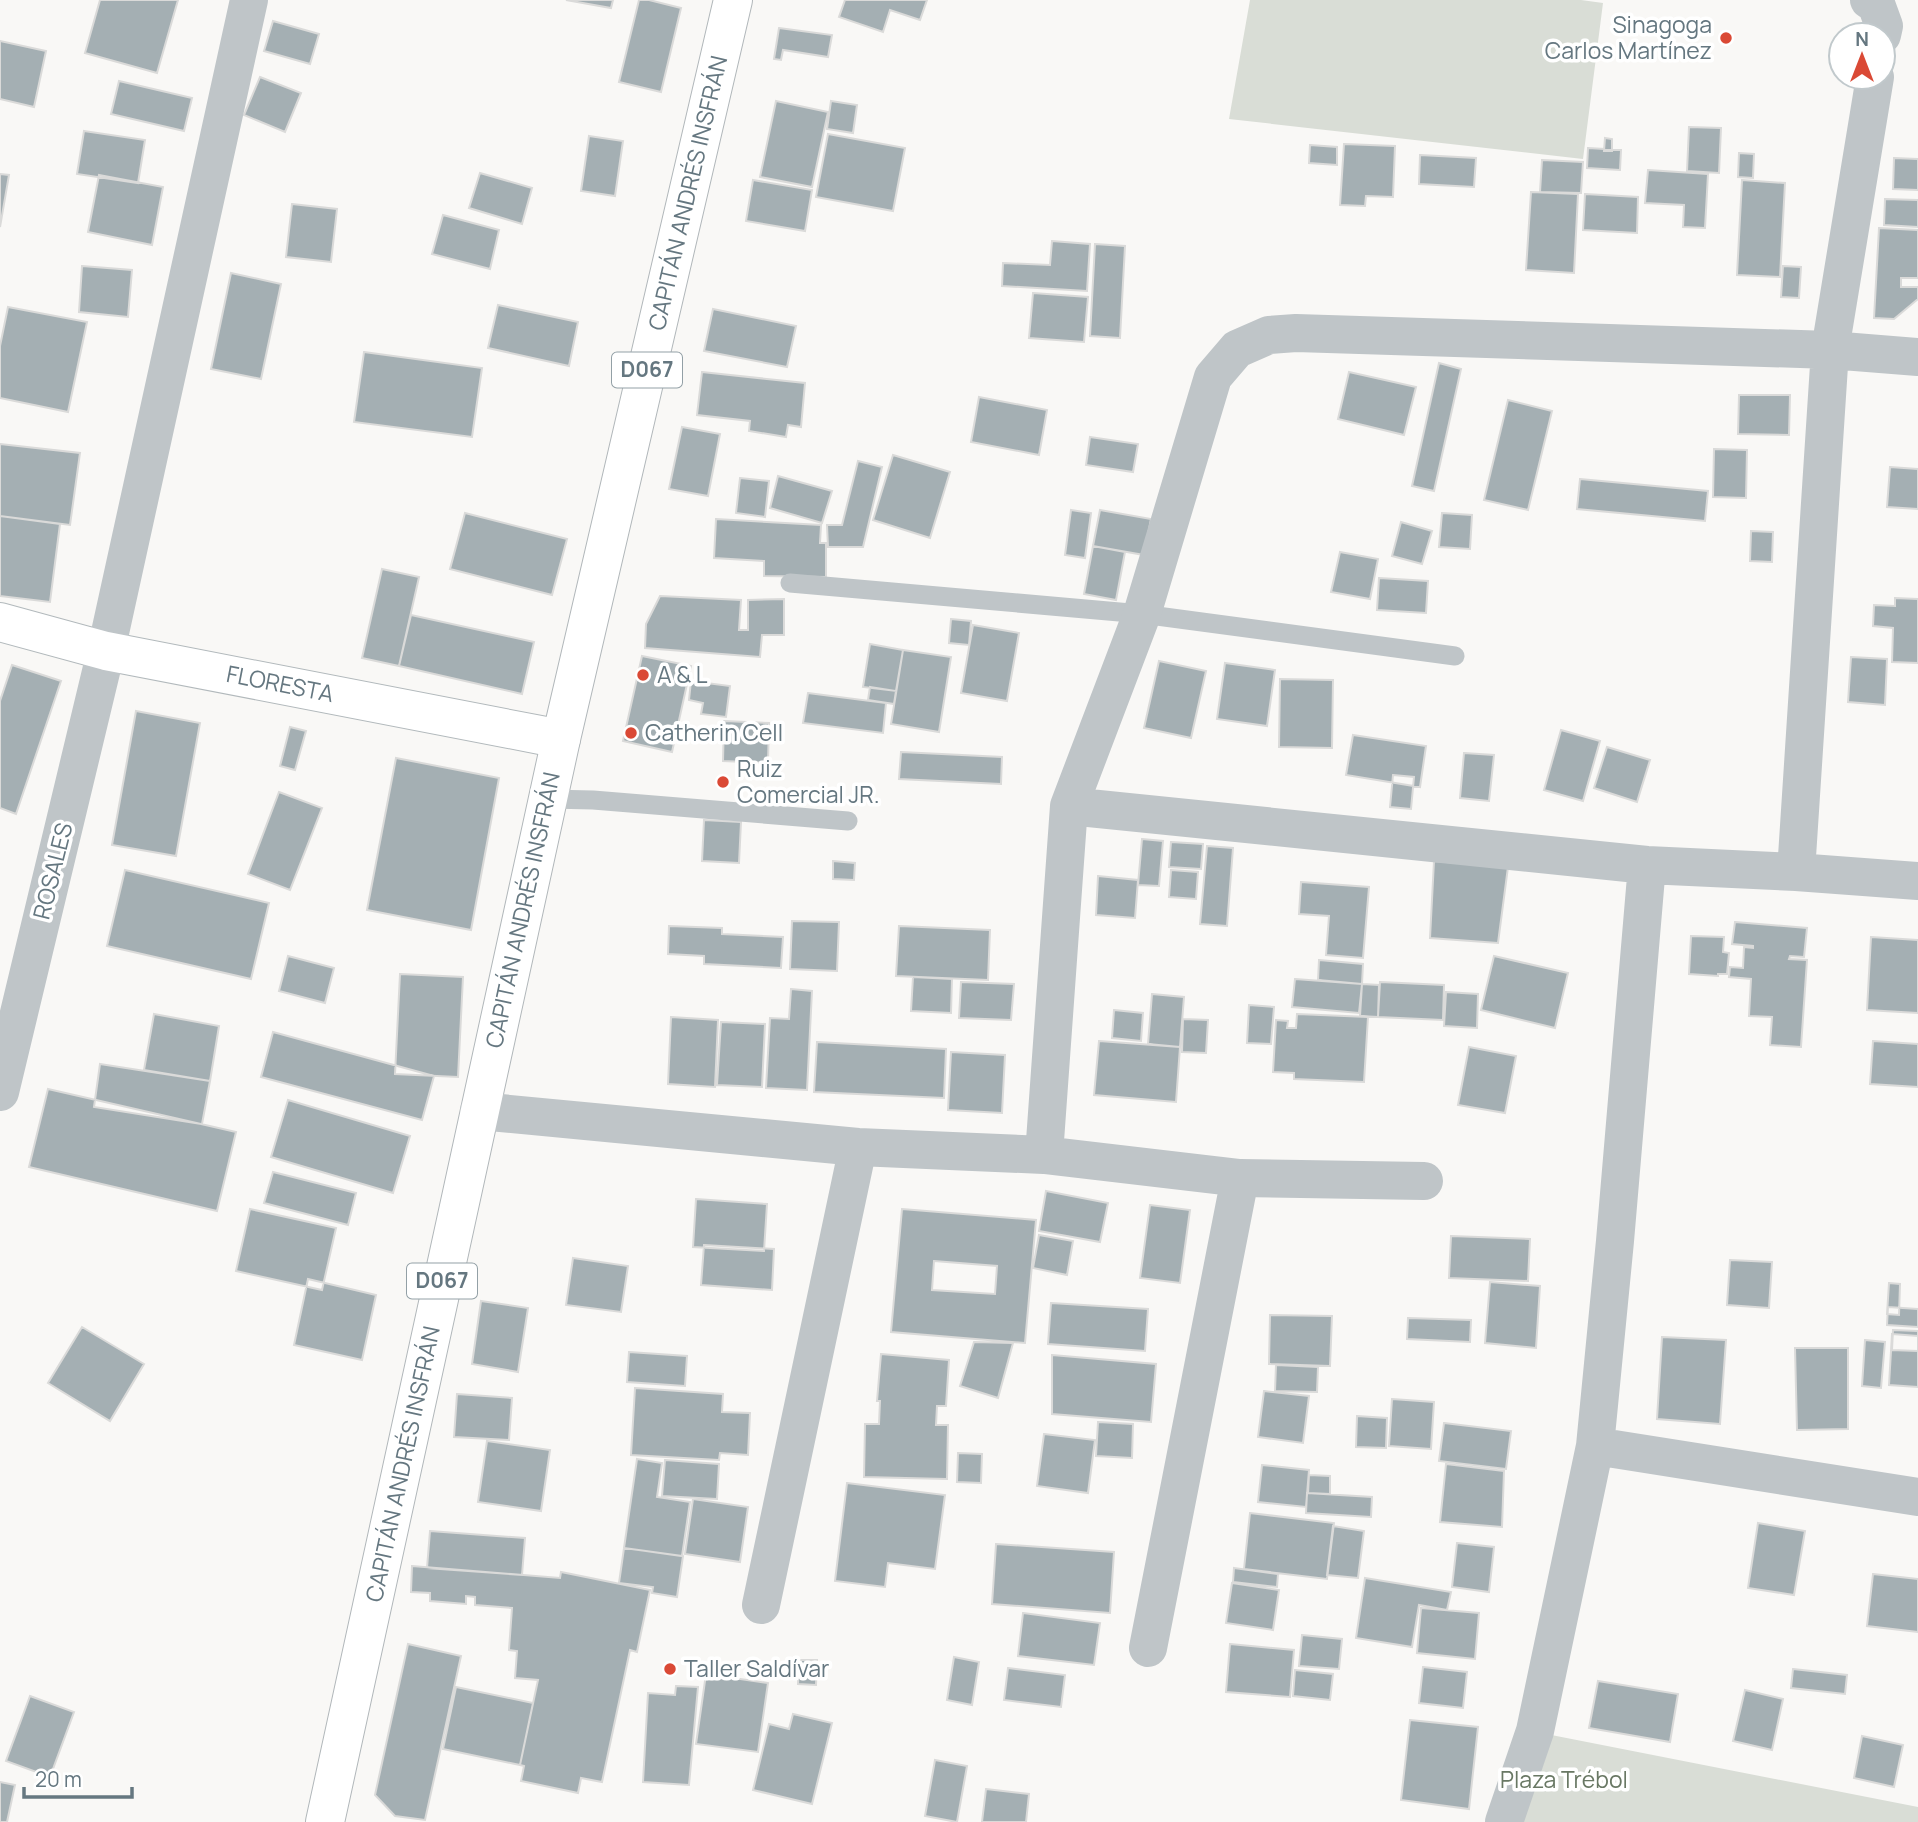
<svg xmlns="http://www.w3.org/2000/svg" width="1918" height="1822" viewBox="0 0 1918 1822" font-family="Manrope,sans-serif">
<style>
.green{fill:#d9ddd6}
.building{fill:#a4afb3;stroke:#dadad9;stroke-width:2;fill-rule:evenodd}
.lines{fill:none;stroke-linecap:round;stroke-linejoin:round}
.secondary-casing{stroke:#b2b9bc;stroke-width:40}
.primary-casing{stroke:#b1b7ba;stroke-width:40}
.lane{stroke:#bfc5c8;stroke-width:19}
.street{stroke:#bfc5c8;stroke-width:38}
.secondary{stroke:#fff;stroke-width:38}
.primary{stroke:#fff;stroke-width:38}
.poi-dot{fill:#da4935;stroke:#fff;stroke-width:2.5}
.labels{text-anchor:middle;stroke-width:7;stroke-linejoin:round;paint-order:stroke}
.shield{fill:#fff;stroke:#93a0a6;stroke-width:2}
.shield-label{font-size:21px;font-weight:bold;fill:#657780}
.poi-label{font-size:23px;fill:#657780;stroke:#fff;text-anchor:start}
.street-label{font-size:23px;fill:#657780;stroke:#fff}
.park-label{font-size:23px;fill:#697864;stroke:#fff}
</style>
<rect width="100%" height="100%" fill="#f9f8f6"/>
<path class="green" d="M1250,0H1581L1603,3L1583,159L1229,119Z
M1531,1731L1918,1807V1822H1503Z"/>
<path class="building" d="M100,0H178L157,73L85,53Z
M566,0H613L611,8Z
M639,0H649L681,8L661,92L619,82Z
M845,0H927L920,20L890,10L883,32L839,17Z
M273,21L319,34L310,64L264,51Z
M779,28L832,35L828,57L783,50L781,60L774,59Z
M0,41L46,51L34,107L0,99Z
M260,77L301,93L285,132L244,115Z
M119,81L192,98L184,131L111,114Z
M776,101L828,112L812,187L760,177Z
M831,101L857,105L853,133L827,129Z
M1689,127L1721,128L1719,173L1687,171Z
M84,131L145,140L138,183L77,174Z
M828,134L905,148L893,211L816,197Z
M589,136L623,141L615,196L581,191Z
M1605,138L1612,139V151H1604Z
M1344,144L1395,146L1393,197L1366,196L1365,206L1340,205Z
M1310,145L1337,147V165L1309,163Z
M1588,148L1621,150L1620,170L1587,168Z
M1739,153L1754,154L1753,178L1738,177Z
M1420,155L1476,158L1474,187L1419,184Z
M1894,158L1918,159V190L1893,189Z
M1542,160L1583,162L1581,193L1540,192Z
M1648,170L1708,174L1705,228L1683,227L1684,205L1645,203Z
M480,173L532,188L522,224L469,208Z
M0,174L9,175L0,227Z
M99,175L163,187L152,245L88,232Z
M753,180L812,190L805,231L746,221Z
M1742,180L1785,183L1780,277L1737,275Z
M1531,192L1578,194L1574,273L1526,270Z
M1585,194L1638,197L1637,233L1583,230Z
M1885,199L1918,200V227L1884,225Z
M292,204L337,209L331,262L286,257Z
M443,215L499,230L490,269L432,254Z
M1879,228L1918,230V278H1901V287H1918V299L1894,319L1874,318Z
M1052,241L1090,244L1087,291L1002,286L1003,263L1050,265Z
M1095,244L1125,246L1120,338L1090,336Z
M82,266L132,270L128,317L79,312Z
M1783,266L1801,267L1799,298L1781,297Z
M231,273L281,284L261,379L211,369Z
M1033,293L1088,297L1084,342L1029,338Z
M498,305L578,322L569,366L488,348Z
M8,307L87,322L68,412L0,398V346Z
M713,309L796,326L787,367L704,351Z
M364,352L482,368L472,437L354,422Z
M1439,363L1461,369L1434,491L1412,486Z
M702,372L805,383L801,427L788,425L786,437L749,431L750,421L697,415Z
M1349,372L1416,387L1404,435L1338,419Z
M1739,395H1790L1789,435L1738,434Z
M979,397L1047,410L1039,455L971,442Z
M1508,400L1552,411L1528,510L1484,500Z
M682,427L720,434L708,496L669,489Z
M1090,437L1138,444L1133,472L1086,465Z
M0,444L80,453L70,525L0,516Z
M1714,449L1747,450L1746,498L1713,497Z
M893,455L950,472L930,538L873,520Z
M858,461L882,467L863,547H828L827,525H842Z
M1890,467L1918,469V509L1887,507Z
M778,476L832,491L822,523L770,508Z
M740,478L769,481L765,517L736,513Z
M1580,479L1708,491L1705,521L1577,509Z
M1071,510L1091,513L1085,558L1065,555Z
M1100,510L1151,519L1144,555L1093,546Z
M465,513L567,539L552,595L450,569Z
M1442,513L1472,515L1470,549L1439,547Z
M0,516L60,524L50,602L0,596Z
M716,519L821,525L820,543H826V577L764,576V561L714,558Z
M1401,522L1432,531L1422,564L1392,556Z
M1751,531L1773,532L1772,562L1750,561Z
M1093,546L1125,552L1116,600L1084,594Z
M1340,552L1378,559L1370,599L1331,592Z
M382,569L419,577L399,666L362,658Z
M1379,578L1428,581L1426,613L1377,610Z
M660,596L741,600L739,630H748V600L784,599V635H762L760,657L645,648L646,624Z
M1895,598L1918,599V663L1892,662L1893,628L1873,626L1874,605L1895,606Z
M411,615L534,642L522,694L399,666Z
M951,619L971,621L969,645L949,643Z
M973,625L1019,633L1007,701L961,693Z
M870,644L903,650L896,691L863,687Z
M903,650L951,657L939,732L891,724Z
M642,656L691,666L672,752L623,741Z
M1851,657L1887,659L1885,705L1848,702Z
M1159,661L1206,671L1191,738L1144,728Z
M1225,663L1275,670L1267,726L1217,719Z
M12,665L61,681L16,814L0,808V701Z
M1280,679L1333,680L1332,748L1279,747Z
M691,681L730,686L726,717L701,714L703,703L689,700Z
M870,687L896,691L894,704L868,700Z
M808,693L886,703L883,733L803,723Z
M136,711L200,723L176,856L112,845Z
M724,721L769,723L768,763L723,761Z
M290,727L306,731L295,770L280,766Z
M1561,730L1600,741L1583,801L1544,790Z
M1353,735L1426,746L1420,787L1346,775Z
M1607,747L1650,760L1637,802L1594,788Z
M901,752L1002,757L1001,784L899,779Z
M1464,753L1494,755L1489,801L1460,798Z
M396,758L499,778L471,930L367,910Z
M1393,775L1414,777L1411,809L1390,807Z
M279,792L322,808L290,890L248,874Z
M704,820L741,822L739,863L702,861Z
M1142,839L1163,841L1159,886L1138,885Z
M1171,842L1203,844L1201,869L1169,867Z
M1207,846L1233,848L1227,926L1200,924Z
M833,861L855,863L854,880L833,879Z
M1434,861L1508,867L1498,943L1430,938Z
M125,870L269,903L251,979L107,946Z
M1171,870L1198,872L1196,899L1169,897Z
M1098,876L1138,880L1135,918L1096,915Z
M1301,882L1369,887L1363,958L1326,955L1329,916L1299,914Z
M792,921L839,922L837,971L790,969Z
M1735,922L1807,928L1804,957L1790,956L1789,959L1807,960L1801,1047L1770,1045L1772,1017L1749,1016L1751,979L1729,977L1730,967L1743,968L1744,947L1753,948V946L1732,944Z
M669,926L722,928V934L783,937L781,968L704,964V956L668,954Z
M899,926L990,930L988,980L896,976Z
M1691,936L1724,937L1723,952L1729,953L1727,974H1718V976L1689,974Z
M1871,937L1918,940V1013L1867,1010Z
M288,956L334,968L325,1003L279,991Z
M1494,956L1568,973L1555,1028L1481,1010Z
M1319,960L1363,964L1362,984L1318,980Z
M400,974L463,977L458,1077L395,1074Z
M913,977L952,979L951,1013L911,1011Z
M1295,979L1362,984L1359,1013L1292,1007Z
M961,982L1014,984L1011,1020L959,1018Z
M1380,982L1444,985L1443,1020L1378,1017Z
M1362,984L1379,985L1378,1017L1360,1016Z
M791,989L812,991L807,1090L766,1088L770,1018L789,1019Z
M1446,992L1478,994L1477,1028L1444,1026Z
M1152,994L1184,997L1180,1047L1148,1044Z
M1249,1005L1274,1007L1271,1044L1247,1043Z
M1114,1010L1143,1013L1141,1041L1112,1038Z
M154,1014L219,1026L210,1081L144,1070Z
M1297,1014L1368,1017L1364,1082L1294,1079V1073L1273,1072L1276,1020L1288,1021L1287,1028H1296Z
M671,1017L718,1020L715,1087L668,1084Z
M1183,1019L1208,1020L1206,1053L1182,1052Z
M721,1022L765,1024L762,1087L717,1085Z
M273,1032L434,1076L422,1120L261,1077Z
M1099,1041L1180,1047L1176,1102L1094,1095Z
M1873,1041L1918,1044V1087L1870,1084Z
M817,1042L946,1049L944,1098L814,1092Z
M1469,1047L1516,1056L1505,1113L1458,1105Z
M951,1052L1005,1055L1002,1113L948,1110Z
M100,1064L210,1081L202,1124L94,1107Z
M48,1089L236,1132L217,1211L29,1167Z
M288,1100L410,1136L393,1193L271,1157Z
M273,1172L356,1193L348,1225L264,1203Z
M1046,1191L1108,1203L1100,1242L1039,1231Z
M696,1199L767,1204L764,1251L693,1247Z
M1150,1205L1190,1210L1180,1283L1140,1278Z
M250,1209L336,1228L322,1290L236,1271Z
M902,1209L1036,1220L1025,1343L891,1332ZM934,1261L997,1266L995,1294L932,1290Z
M1039,1235L1073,1241L1067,1275L1033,1268Z
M1451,1236L1530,1239L1528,1281L1449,1278Z
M704,1245L774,1249L772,1290L701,1285Z
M573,1258L628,1266L621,1312L566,1305Z
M1730,1260L1772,1262L1769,1308L1727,1305Z
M308,1279L376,1295L362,1360L294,1345Z
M1490,1282L1540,1286L1536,1348L1485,1343Z
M1889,1283L1900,1284L1899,1315L1887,1314Z
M481,1301L528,1308L518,1372L472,1364Z
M1051,1303L1148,1309L1145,1351L1048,1344Z
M1888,1307L1918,1309V1327L1887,1325Z
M1270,1315L1332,1316L1330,1366L1269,1364Z
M1408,1318L1471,1320L1470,1342L1407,1339Z
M82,1327L144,1364L110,1421L48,1383Z
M1893,1330L1918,1331V1351L1892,1350Z
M1892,1334L1918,1336V1387L1889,1385Z
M1662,1337L1726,1340L1720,1424L1657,1419Z
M1865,1340L1885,1342L1881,1388L1862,1386Z
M974,1342L1013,1343L998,1398L960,1386Z
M1795,1348H1848V1429L1797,1430Z
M629,1352L687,1356L685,1386L627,1382Z
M881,1354L949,1360L946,1406H937L936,1425H948L947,1479L864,1477L865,1424H879L880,1401H877Z
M1052,1355L1156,1364L1151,1422L1052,1414Z
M1276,1365L1318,1367L1317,1392L1275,1391Z
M635,1388L723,1394L722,1412L750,1413L748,1455L720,1453L719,1460L631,1455Z
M1264,1391L1309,1396L1303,1443L1258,1437Z
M457,1394L512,1398L509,1440L454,1437Z
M1392,1399L1434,1402L1431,1449L1389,1446Z
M1357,1416L1387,1418L1386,1448L1356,1447Z
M1098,1422L1133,1424L1132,1458L1096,1456Z
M1444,1423L1511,1431L1506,1469L1439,1461Z
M1044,1434L1095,1440L1088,1493L1037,1486Z
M487,1441L550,1450L541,1511L478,1502Z
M958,1453L982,1454L981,1483L957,1482Z
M637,1459L662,1463L657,1497L690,1502L682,1556L624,1548Z
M665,1460L719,1464L717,1499L662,1496Z
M1446,1464L1504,1471L1502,1527L1440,1522Z
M1262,1465L1309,1470L1306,1507L1258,1502Z
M1309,1475L1330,1476V1494L1308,1493Z
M847,1483L945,1495L935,1569L888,1563L885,1587L835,1581Z
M1307,1493L1372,1497L1371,1517L1306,1513Z
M693,1499L748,1507L740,1562L685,1554Z
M1250,1513L1334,1523L1327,1579L1244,1569Z
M1758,1523L1805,1531L1794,1595L1748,1588Z
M1333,1526L1364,1531L1358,1578L1327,1575Z
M430,1531L525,1538L522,1575L427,1568Z
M1457,1543L1494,1547L1489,1592L1452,1587Z
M996,1544L1114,1552L1110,1613L992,1604Z
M624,1548L683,1556L677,1597L652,1593L653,1587L619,1583Z
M412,1566L560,1578L561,1572L650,1590L637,1652L630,1650L602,1782L581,1778L578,1793L521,1781L524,1766L520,1765L538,1680L515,1678L517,1651L509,1650L512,1608L475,1605V1597L466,1596V1604L430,1601V1593L411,1592Z
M1234,1568L1278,1574L1277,1587L1233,1582Z
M1873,1574L1918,1579V1632L1867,1626Z
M1365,1578L1451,1592L1447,1610L1419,1605L1412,1647L1356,1638Z
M1232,1583L1279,1590L1273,1630L1226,1623Z
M1421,1608L1479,1613L1475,1659L1417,1653Z
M1023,1613L1100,1623L1094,1665L1018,1656Z
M1302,1635L1342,1639L1339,1669L1299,1666Z
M408,1644L461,1656L425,1820L395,1816L375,1795Z
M1230,1644L1294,1650L1290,1697L1226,1692Z
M954,1657L979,1662L972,1705L947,1700Z
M799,1660H817L816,1685L798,1684Z
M1423,1667L1467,1672L1463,1708L1419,1703Z
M1008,1668L1065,1675L1061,1707L1004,1700Z
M1793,1669L1847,1675L1845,1694L1791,1688Z
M1295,1670L1333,1674L1330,1700L1293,1696Z
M706,1674L768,1683L758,1752L696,1744Z
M1598,1681L1678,1694L1670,1742L1589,1728Z
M676,1686L698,1687L689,1785L643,1782L648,1693L675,1695Z
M456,1687L533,1703L520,1765L443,1749Z
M1745,1690L1783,1699L1772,1750L1733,1741Z
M30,1696L74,1712L50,1777L6,1761Z
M793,1714L832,1723L812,1804L753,1790L769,1724L789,1729Z
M1410,1720L1478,1727L1469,1809L1401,1800Z
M1862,1736L1903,1745L1894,1787L1854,1778Z
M935,1760L967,1766L957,1822L925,1816Z
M0,1782L15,1785L7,1822H0Z
M986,1789L1029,1794L1026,1822H982Z"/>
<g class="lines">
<defs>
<path id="secondary" d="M0,622L106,651L561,739"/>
<path id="primary" d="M325,1822L561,739L733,0"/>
</defs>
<use href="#secondary" class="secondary-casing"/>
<use href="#primary" class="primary-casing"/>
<path class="lane" d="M790,583L1142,614L1455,656
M548,799L593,800L848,821"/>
<path class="street" d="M1869,0L1876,4L1884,26L1882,35
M1069,806L1647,865L1796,872L1918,881
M1796,872L1830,350L1875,77
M0,1092L106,651L249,0
M479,1111L858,1147L1044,1155L1240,1178L1424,1181
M1044,1155L1069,806L1142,614L1213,377L1237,349L1269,335L1296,333L1830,350L1918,357
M1595,1446L1918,1497
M761,1605L858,1147
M1148,1648L1240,1178
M1504,1822L1535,1731L1595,1446L1615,1241L1647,865"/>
<use href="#secondary" class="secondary"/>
<use href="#primary" class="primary"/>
</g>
<g class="poi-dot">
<circle cx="1726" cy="38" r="7"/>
<circle cx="643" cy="675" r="7"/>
<circle cx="631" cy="733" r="7"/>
<circle cx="723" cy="782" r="7"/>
<circle cx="670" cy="1669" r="7"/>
</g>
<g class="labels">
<g class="shield">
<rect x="612" y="352.5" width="70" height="35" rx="5"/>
<rect x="407" y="1263.5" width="70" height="35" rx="5"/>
</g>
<g class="shield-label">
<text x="647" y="377">D067</text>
<text x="442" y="1288">D067</text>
</g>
<g class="poi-label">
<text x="1712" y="33" text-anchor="end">Sinagoga<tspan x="1712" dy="26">Carlos Martínez</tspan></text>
<text x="657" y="683">A &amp; L</text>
<text x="645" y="741">Catherin Cell</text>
<text x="737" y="777">Ruiz<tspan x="737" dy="26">Comercial JR.</tspan></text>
<text x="684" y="1677">Taller Saldívar</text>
</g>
<g class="street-label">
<text transform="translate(688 193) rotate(-77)" y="8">CAPITÁN ANDRÉS INSFRÁN</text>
<text transform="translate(280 684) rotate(11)" y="8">FLORESTA</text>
<text transform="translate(53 871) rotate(-76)" y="8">ROSALES</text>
<text transform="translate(523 910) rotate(-78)" y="8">CAPITÁN ANDRÉS INSFRÁN</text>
<text transform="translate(403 1464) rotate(-78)" y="8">CAPITÁN ANDRÉS INSFRÁN</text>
</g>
<g class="park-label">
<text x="1564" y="1788">Plaza Trébol</text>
</g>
</g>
<g transform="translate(1862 56)"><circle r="33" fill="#ffffff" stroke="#c1c9cc" stroke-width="2"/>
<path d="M0-5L12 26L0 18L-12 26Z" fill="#da4935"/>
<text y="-10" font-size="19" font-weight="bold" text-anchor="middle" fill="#657780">N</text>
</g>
<path d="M24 1787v10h108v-10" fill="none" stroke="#657780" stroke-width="3.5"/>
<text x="35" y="1787" font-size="21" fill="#657780" stroke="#ffffff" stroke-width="5" paint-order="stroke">20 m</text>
</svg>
